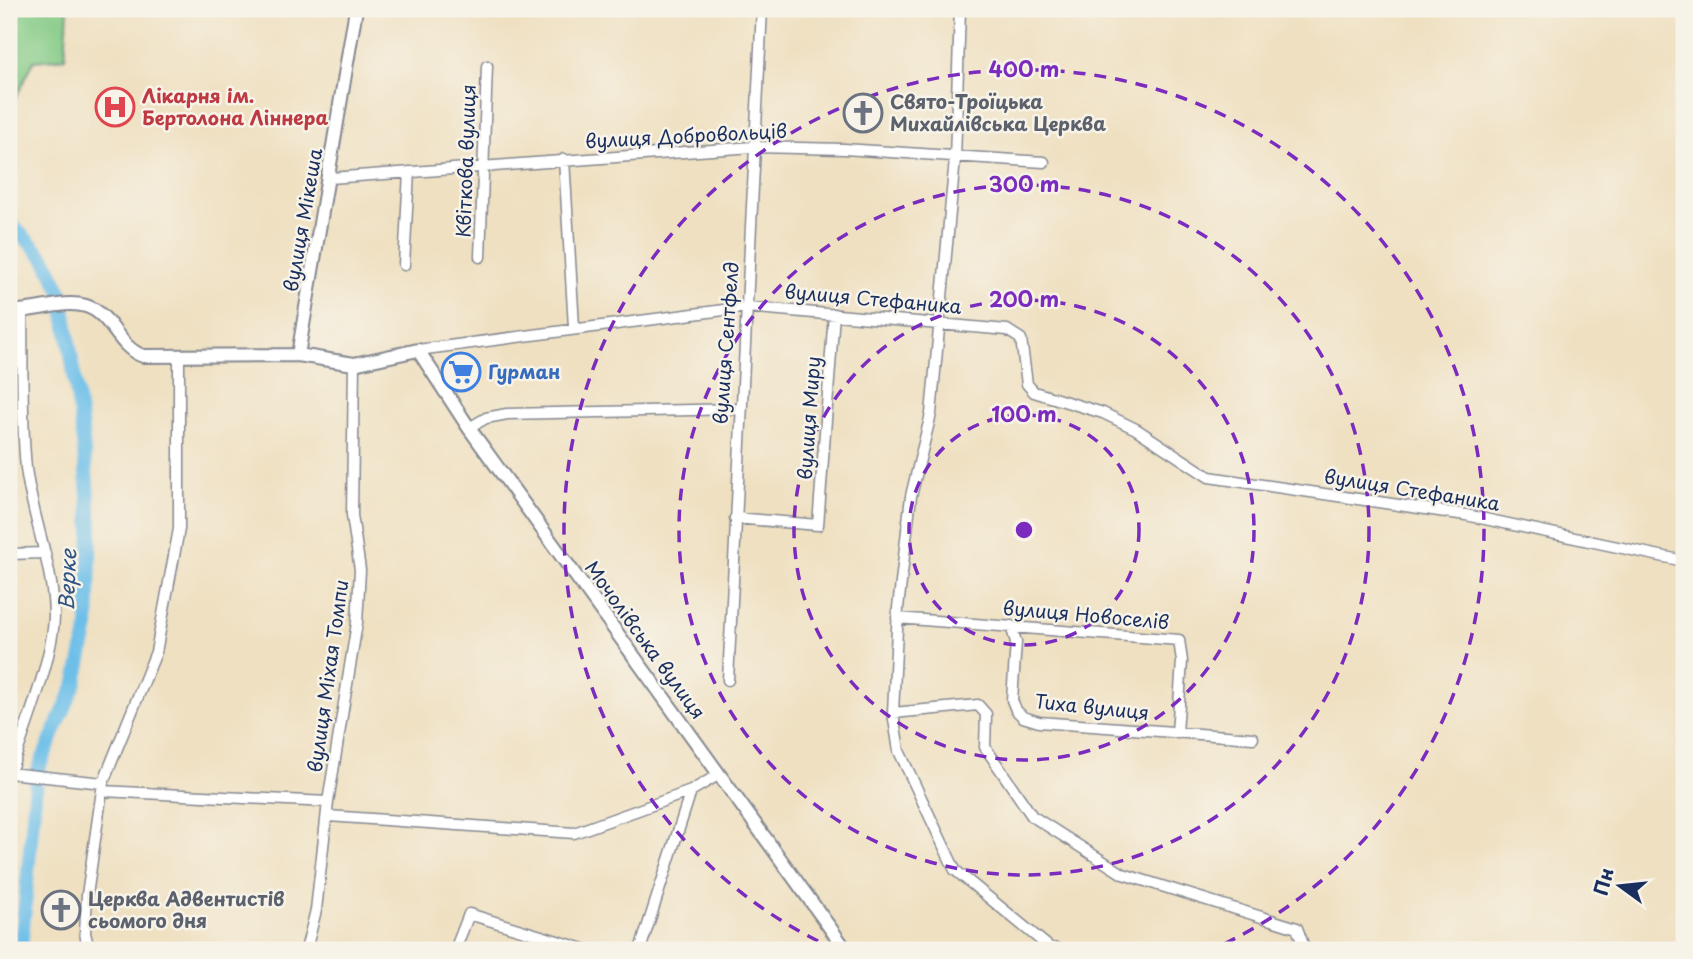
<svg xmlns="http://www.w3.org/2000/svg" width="1693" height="959" viewBox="0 0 1693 959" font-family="'Playpen Sans',sans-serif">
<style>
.green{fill:#83ca85;stroke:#4f7c72;stroke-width:2}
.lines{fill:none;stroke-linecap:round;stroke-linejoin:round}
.river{stroke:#6dbfe9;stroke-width:14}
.minor-casing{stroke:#858890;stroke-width:13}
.major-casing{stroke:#858890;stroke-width:16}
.minor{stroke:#fff;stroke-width:10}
.major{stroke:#fff;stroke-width:12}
.ring{fill:none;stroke:#7b2cbf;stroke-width:3.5;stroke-dasharray:12 9}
.labels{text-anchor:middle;stroke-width:5;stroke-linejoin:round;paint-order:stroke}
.health-label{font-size:19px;font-weight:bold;fill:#be3a42;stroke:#f7f3e8;text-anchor:start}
.worship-label{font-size:19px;font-weight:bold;fill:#5b616d;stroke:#f7f3e8;text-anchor:start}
.street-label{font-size:19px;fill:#1b2f5e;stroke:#f7f3e8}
.shop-label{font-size:19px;font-weight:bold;fill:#366cbe;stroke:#f7f3e8;text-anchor:start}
.water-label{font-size:21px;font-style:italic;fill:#305381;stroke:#f7f3e8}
.centre{fill:#7b2cbf;stroke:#f7f3e8;stroke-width:3.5}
.ring-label{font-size:21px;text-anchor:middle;font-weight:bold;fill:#7b2cbf;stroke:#f7f3e8;stroke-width:5;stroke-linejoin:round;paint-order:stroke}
</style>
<rect width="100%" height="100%" fill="#f7f3e8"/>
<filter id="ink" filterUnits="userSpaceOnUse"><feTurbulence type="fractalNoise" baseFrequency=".0143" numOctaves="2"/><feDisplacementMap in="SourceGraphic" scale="14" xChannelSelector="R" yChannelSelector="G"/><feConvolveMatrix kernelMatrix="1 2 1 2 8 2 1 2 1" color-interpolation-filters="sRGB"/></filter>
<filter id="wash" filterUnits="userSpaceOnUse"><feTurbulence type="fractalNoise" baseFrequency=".00686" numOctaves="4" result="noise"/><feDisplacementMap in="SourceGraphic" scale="28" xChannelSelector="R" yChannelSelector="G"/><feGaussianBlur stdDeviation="1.57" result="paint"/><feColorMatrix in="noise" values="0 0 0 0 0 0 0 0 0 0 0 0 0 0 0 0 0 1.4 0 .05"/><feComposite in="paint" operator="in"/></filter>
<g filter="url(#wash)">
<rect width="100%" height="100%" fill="#efe0c1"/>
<path class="green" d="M9,9H68L65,58L34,61L9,111Z"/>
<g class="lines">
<path class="river" d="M9,221L45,259L62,294L81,421L91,526L88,627L76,682L37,772L21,950"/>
</g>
</g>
<g filter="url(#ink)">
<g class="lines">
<defs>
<path id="minor" d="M960,9L955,159L931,414L911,496L898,608L893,713L899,751L955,870L1049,947L1061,950
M564,159L574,327
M330,178L753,147L844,149L1044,162
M480,257L487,66
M404,265L409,172
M418,350L747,307L1007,330L1021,339L1027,384L1034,392L1103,413L1136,429L1209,477L1466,515L1684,561
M469,428L486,418L507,414L739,409
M735,518L818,525L834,314
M9,554L45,553
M897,618L1179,640L1182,661L1177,733
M1011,626L1016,642L1012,700L1016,710L1023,717L1039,722L1253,738
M728,680L762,9
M893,713L978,705L986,714L985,747L1032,816L1123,874L1297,928L1305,950
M9,773L103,783
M9,775C23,735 54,655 54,615C53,564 32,518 26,468C21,417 23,364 22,312
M102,791L328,802
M328,816L574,833L691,791L718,775
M89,950L85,933L87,895L103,783L156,652L179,529V357
M306,950L316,910L328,802L357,623L360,570L352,515L354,364
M455,950L469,914L587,950
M640,950L691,791"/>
<path id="major" d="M9,311C34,313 62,299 86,306C112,314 117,347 143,356L298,355L354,364L418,350L469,428L846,950
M298,355L356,9"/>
</defs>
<use href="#minor" class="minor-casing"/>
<use href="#major" class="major-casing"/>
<use href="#minor" class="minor"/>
<use href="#major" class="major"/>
</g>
</g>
<g class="ring">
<circle cx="1024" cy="530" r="115"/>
<circle cx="1024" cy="530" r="230"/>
<circle cx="1024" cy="530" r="345"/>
<path d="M837 950A460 460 0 1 1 1211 950"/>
</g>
<defs>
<symbol id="hospital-ring" viewBox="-11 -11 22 22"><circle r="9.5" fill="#f7f3e8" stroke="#e0444e" stroke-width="1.5"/><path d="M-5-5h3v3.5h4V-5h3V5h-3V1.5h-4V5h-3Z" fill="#e0444e"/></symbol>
<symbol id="church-ring" viewBox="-11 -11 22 22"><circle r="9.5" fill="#f7f3e8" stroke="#6b7280" stroke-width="1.5"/><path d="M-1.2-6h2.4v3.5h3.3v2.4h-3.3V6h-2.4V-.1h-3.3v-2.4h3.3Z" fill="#6b7280"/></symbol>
<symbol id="supermarket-ring" viewBox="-11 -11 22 22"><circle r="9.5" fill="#f7f3e8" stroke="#3f7fe0" stroke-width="1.5"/><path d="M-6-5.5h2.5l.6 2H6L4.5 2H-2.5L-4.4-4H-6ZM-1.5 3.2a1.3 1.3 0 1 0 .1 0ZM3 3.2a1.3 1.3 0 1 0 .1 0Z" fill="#3f7fe0"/></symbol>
</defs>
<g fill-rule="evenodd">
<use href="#hospital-ring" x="93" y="85" width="44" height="44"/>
<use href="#church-ring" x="841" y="91" width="44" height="44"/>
<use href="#supermarket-ring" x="439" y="350" width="44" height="44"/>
<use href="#church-ring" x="39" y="888" width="44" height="44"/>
</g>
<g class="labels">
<g class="health-label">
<text x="142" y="103">Лікарня ім.<tspan x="142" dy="22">Бертолона Ліннера</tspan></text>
</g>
<g class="worship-label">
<text x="890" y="109">Свято-Троїцька<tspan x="890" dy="22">Михайлівська Церква</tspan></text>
<text x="88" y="906">Церква Адвентистів<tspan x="88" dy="22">сьомого дня</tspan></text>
</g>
<g class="street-label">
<text transform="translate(686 136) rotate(-3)" y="7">вулиця Добровольців</text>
<text transform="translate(466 161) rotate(-88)" y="7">Квіткова вулиця</text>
<text transform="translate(303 220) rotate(-80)" y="7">вулиця Мікеша</text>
<text transform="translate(873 299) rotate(5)" y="7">вулиця Стефаника</text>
<text transform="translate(726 343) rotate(-86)" y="7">вулиця Сентфелд</text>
<text transform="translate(809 418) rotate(-86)" y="7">вулиця Миру</text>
<text transform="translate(1412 490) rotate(9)" y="7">вулиця Стефаника</text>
<text transform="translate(1086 615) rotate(5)" y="7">вулиця Новоселів</text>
<text transform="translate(645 640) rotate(54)" y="7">Мочолівська вулиця</text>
<text transform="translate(328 676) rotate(-82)" y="7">вулиця Міхая Томпи</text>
<text transform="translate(1092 707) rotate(6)" y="7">Тиха вулиця</text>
</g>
<g class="shop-label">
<text x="488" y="379">Гурман</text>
</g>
<g class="water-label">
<text transform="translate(68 580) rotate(-88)" y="7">Верке</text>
</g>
</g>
<circle cx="1024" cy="530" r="10" class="centre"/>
<g class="ring-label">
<text x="1024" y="77">400 m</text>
<text x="1024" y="192">300 m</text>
<text x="1024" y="307">200 m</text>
<text x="1024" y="422">100 m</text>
</g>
<rect width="1693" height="959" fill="none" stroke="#f7f3e8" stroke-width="35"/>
<g transform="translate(1620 886) rotate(285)" stroke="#f7f3e8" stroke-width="5" paint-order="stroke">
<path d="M0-5L12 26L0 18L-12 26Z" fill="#1b2f5e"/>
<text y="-10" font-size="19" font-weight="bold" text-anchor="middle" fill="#1b2f5e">Пн</text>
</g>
</svg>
